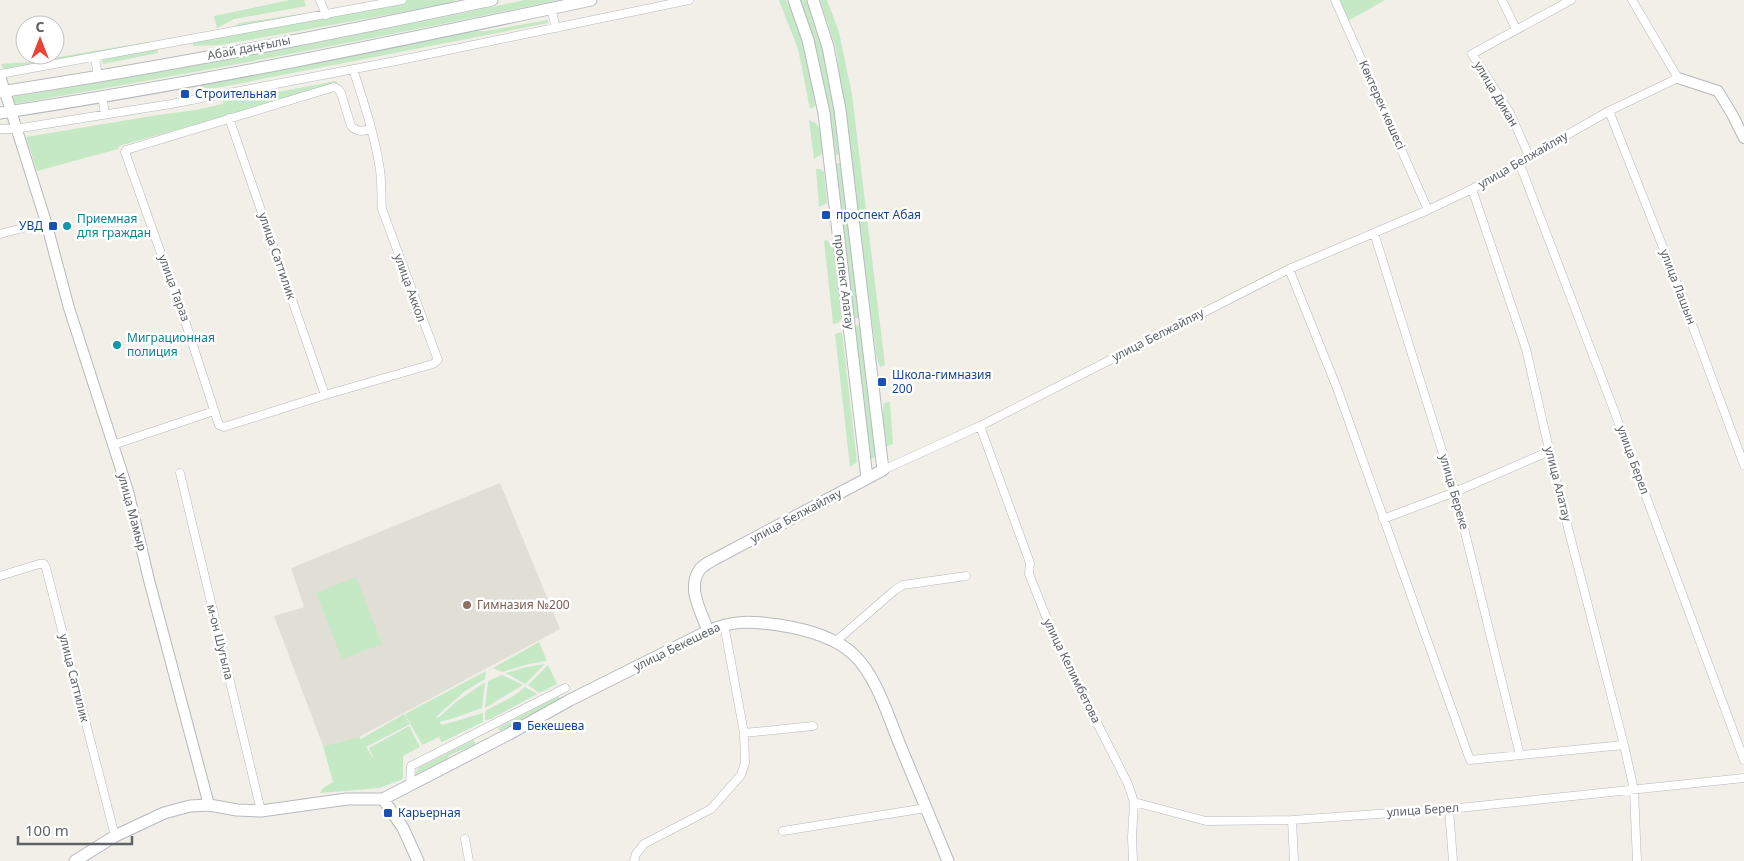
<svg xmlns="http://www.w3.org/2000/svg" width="1744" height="861" viewBox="0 0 1744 861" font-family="'Noto Sans',sans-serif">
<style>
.education{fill:#e1ded6}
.green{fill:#c5e8c5}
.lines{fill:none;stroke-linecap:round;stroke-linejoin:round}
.minor-casing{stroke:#b5b8bc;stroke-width:9}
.tertiary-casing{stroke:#b5b8bc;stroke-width:12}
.secondary-casing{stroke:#b6babf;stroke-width:13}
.minor{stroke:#fff;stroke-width:8}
.tertiary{stroke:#fff;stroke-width:10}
.secondary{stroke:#fff;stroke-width:11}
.transit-dot{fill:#1a4fb4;stroke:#fff;stroke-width:2}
.culture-dot{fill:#0f9aa8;stroke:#fff;stroke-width:2}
.education-dot{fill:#8d6e63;stroke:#fff;stroke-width:2}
.labels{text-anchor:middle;stroke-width:5;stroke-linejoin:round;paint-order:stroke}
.street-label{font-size:12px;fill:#5f6368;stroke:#fff}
.transit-label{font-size:12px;fill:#164399;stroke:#fff;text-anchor:start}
.culture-label{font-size:12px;fill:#0d838f;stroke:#fff;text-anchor:start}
.education-label{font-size:12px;fill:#785e54;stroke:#fff;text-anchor:start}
</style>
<rect width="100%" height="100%" fill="#f1efe8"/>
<path class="education" d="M500,483L560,629L359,737L323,746L274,616L304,607L291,568Z"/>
<path class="green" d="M290,0H304L306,6L234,19L217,28L214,16Z
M409,0H456L447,4L221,45L193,46V42Z
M525,0H558C378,38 196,73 14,104L13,97C184,68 355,36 525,0Z
M779,0H786C800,27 813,76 815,106L810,109L798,49Z
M799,0H808C827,49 835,102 840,154L839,155H834Z
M820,0H827L839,32L852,95L885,365L880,367L877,359L836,49Z
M1338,0H1385L1346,22Z
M313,12L308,16L226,30L240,23Z
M548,20V23L201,91L200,85L452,32L485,31Z
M147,42L155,43L14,70L3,69L1,64L29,62Z
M157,48L158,53L103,64L102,61L105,58Z
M336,81L338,84L119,146L118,149L37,171L26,137L158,115L196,110L223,104V99L233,96L252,97Z
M809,120L816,123L821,132L822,154L814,159Z
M840,163L843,165L861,315L859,318H855L853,316L835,164Z
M816,169H820L824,172L827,203L819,207Z
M827,240L837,253L842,312L841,319L838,323L833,324L824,241Z
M860,325L862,328L876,456L868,461L854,329L855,326Z
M842,332L857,462L850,467L835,334Z
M890,402L893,444L886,447L882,420L884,403Z
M356,577L382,644L342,659L316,593Z
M539,642L547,661L528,664L502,672L493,668Z
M545,664L525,684L506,673L527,667Z
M548,665L557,684L539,693L528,685Z
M486,671L485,679L465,691L437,716L438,718L456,702L485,682L482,708L451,719L439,722L442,725L483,713V722L442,742L439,738L441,736L422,745L405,714Z
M502,675L523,685L485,708L488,681Z
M525,687L537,694L491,719L487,720L485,719V711L515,695Z
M557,697L564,699L501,731L498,728Z
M404,714L410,724L366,747L375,761L369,748L409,726L420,747L403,756V779L379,788L320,793L323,788L333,782L323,746L359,737L361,739Z
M473,740L476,744C467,749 457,751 448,756L449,758L415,775L418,768Z"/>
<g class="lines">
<defs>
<path id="minor" d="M320,0L326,15
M1335,0L1428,210
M1502,0L1516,29
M551,8L556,28
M95,58L98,76
M353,69C364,103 375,136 380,170C382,183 381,196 382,209L438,360L433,364L325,395L224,427L219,425L186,324L125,152L126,150L334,87L338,89L341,93L351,126C357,132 364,132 371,128
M0,74L402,0
M102,96L105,114
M1609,111L1670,265L1744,465
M229,118L325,395
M0,129H15L171,104L396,61L689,0
M1529,156L1510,113L1472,54L1571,0
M1519,162L1612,405L1744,760
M1472,189L1526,349L1560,497L1624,745L1634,790L1637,861
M1374,233L1455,492L1520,755
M0,234L46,222
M1289,269L1337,388L1470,760L1624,745
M980,426L1030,563L1029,574L1057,644L1128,784L1134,802L1132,837L1133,861
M113,445L214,411
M883,470L980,426L1289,269L1428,210L1472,189L1609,111L1678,78L1632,0
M180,473L261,811
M1383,519L1455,492L1550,451
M0,576L39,564H44L46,568L115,836
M835,642L895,590L903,585L966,576
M744,733L813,726
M410,786L411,766L565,688
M1134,802L1206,821L1292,820L1449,809L1744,778
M1449,809L1453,861
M1292,820L1294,861
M783,831L926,808
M465,839L469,861
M634,861L636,854L644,844L711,809L741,775L745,763L744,733L724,624"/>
<path id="tertiary" d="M0,76L46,222L69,308L128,491L149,580L209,805
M1678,78L1718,91L1732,114L1744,138"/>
<path id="secondary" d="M794,0L808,40L824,113L867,478
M0,92C165,67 329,35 492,0
M0,113C198,83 395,42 591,0
M708,631C702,613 686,588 700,569C703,566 709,562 713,560L883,470L840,110L828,47L813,0
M383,799L403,828L418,861
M75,861L115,836L164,813L190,806L209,805L237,810L261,811L347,799H383L509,734L570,700L708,631C733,620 752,621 779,625C804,629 834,636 853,654C876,675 888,716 900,745C916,783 932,822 948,861"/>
</defs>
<use href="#minor" class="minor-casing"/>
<use href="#tertiary" class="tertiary-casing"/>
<use href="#secondary" class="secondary-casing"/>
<use href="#minor" class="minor"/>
<use href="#tertiary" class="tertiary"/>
<use href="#secondary" class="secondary"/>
</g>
<g class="transit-dot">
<rect x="180" y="89" width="10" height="10" rx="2.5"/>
<rect x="821" y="210" width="10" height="10" rx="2.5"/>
<rect x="48" y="221" width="10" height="10" rx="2.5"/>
<rect x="877" y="377" width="10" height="10" rx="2.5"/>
<rect x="512" y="721" width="10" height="10" rx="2.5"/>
<rect x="383" y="808" width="10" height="10" rx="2.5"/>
</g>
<g class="culture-dot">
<circle cx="67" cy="226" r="5"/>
<circle cx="117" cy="345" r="5"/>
</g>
<circle class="education-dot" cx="467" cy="605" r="5"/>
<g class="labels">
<g class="street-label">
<text transform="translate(249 48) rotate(-11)" y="4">Абай даңғылы</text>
<text transform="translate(1496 94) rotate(59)" y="4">улица Дикан</text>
<text transform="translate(1382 105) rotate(66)" y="4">Көктерек көшесі</text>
<text transform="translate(1523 160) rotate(-30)" y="4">улица Белжайляу</text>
<text transform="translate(277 256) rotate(71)" y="4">улица Саттилик</text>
<text transform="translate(844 282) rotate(83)" y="4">проспект Алатау</text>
<text transform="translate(1678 287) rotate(69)" y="4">улица Лашын</text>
<text transform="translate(174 288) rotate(70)" y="4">улица Тараз</text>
<text transform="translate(410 288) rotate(70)" y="4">улица Аккол</text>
<text transform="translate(1158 335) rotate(-27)" y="4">улица Белжайляу</text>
<text transform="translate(1633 460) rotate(70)" y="4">улица Берел</text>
<text transform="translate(1558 484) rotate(76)" y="4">улица Алатау</text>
<text transform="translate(1454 492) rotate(74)" y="4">улица Береке</text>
<text transform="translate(132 512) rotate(75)" y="4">улица Мамыр</text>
<text transform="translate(796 516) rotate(-28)" y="4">улица Белжайляу</text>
<text transform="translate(220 642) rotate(76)" y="4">м-он Шугыла</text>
<text transform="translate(677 647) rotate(-26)" y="4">улица Бекешева</text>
<text transform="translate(1072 671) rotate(64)" y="4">улица Келимбетова</text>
<text transform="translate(74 678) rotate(76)" y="4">улица Саттилик</text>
<text transform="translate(1423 810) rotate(-4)" y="4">улица Берел</text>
</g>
<g class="transit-label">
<text x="195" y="98">Строительная</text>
<text x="836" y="219">проспект Абая</text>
<text x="43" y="230" text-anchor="end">УВД</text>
<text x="892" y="379">Школа-гимназия<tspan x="892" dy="14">200</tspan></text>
<text x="527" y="730">Бекешева</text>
<text x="398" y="817">Карьерная</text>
</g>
<g class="culture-label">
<text x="77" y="223">Приемная<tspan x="77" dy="14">для граждан</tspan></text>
<text x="127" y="342">Миграционная<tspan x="127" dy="14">полиция</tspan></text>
</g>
<g class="education-label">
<text x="477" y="609">Гимназия №200</text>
</g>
</g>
<g transform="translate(40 40)"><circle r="24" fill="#ffffff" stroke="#bfc1c3"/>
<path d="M0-4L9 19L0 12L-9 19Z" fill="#ea4335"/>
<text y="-8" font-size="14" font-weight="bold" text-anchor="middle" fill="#5f6368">С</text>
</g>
<path d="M18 836v8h114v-8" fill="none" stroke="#5f6368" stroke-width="2.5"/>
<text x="25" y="836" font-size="15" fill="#5f6368" stroke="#ffffff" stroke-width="4" paint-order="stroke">100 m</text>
</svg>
